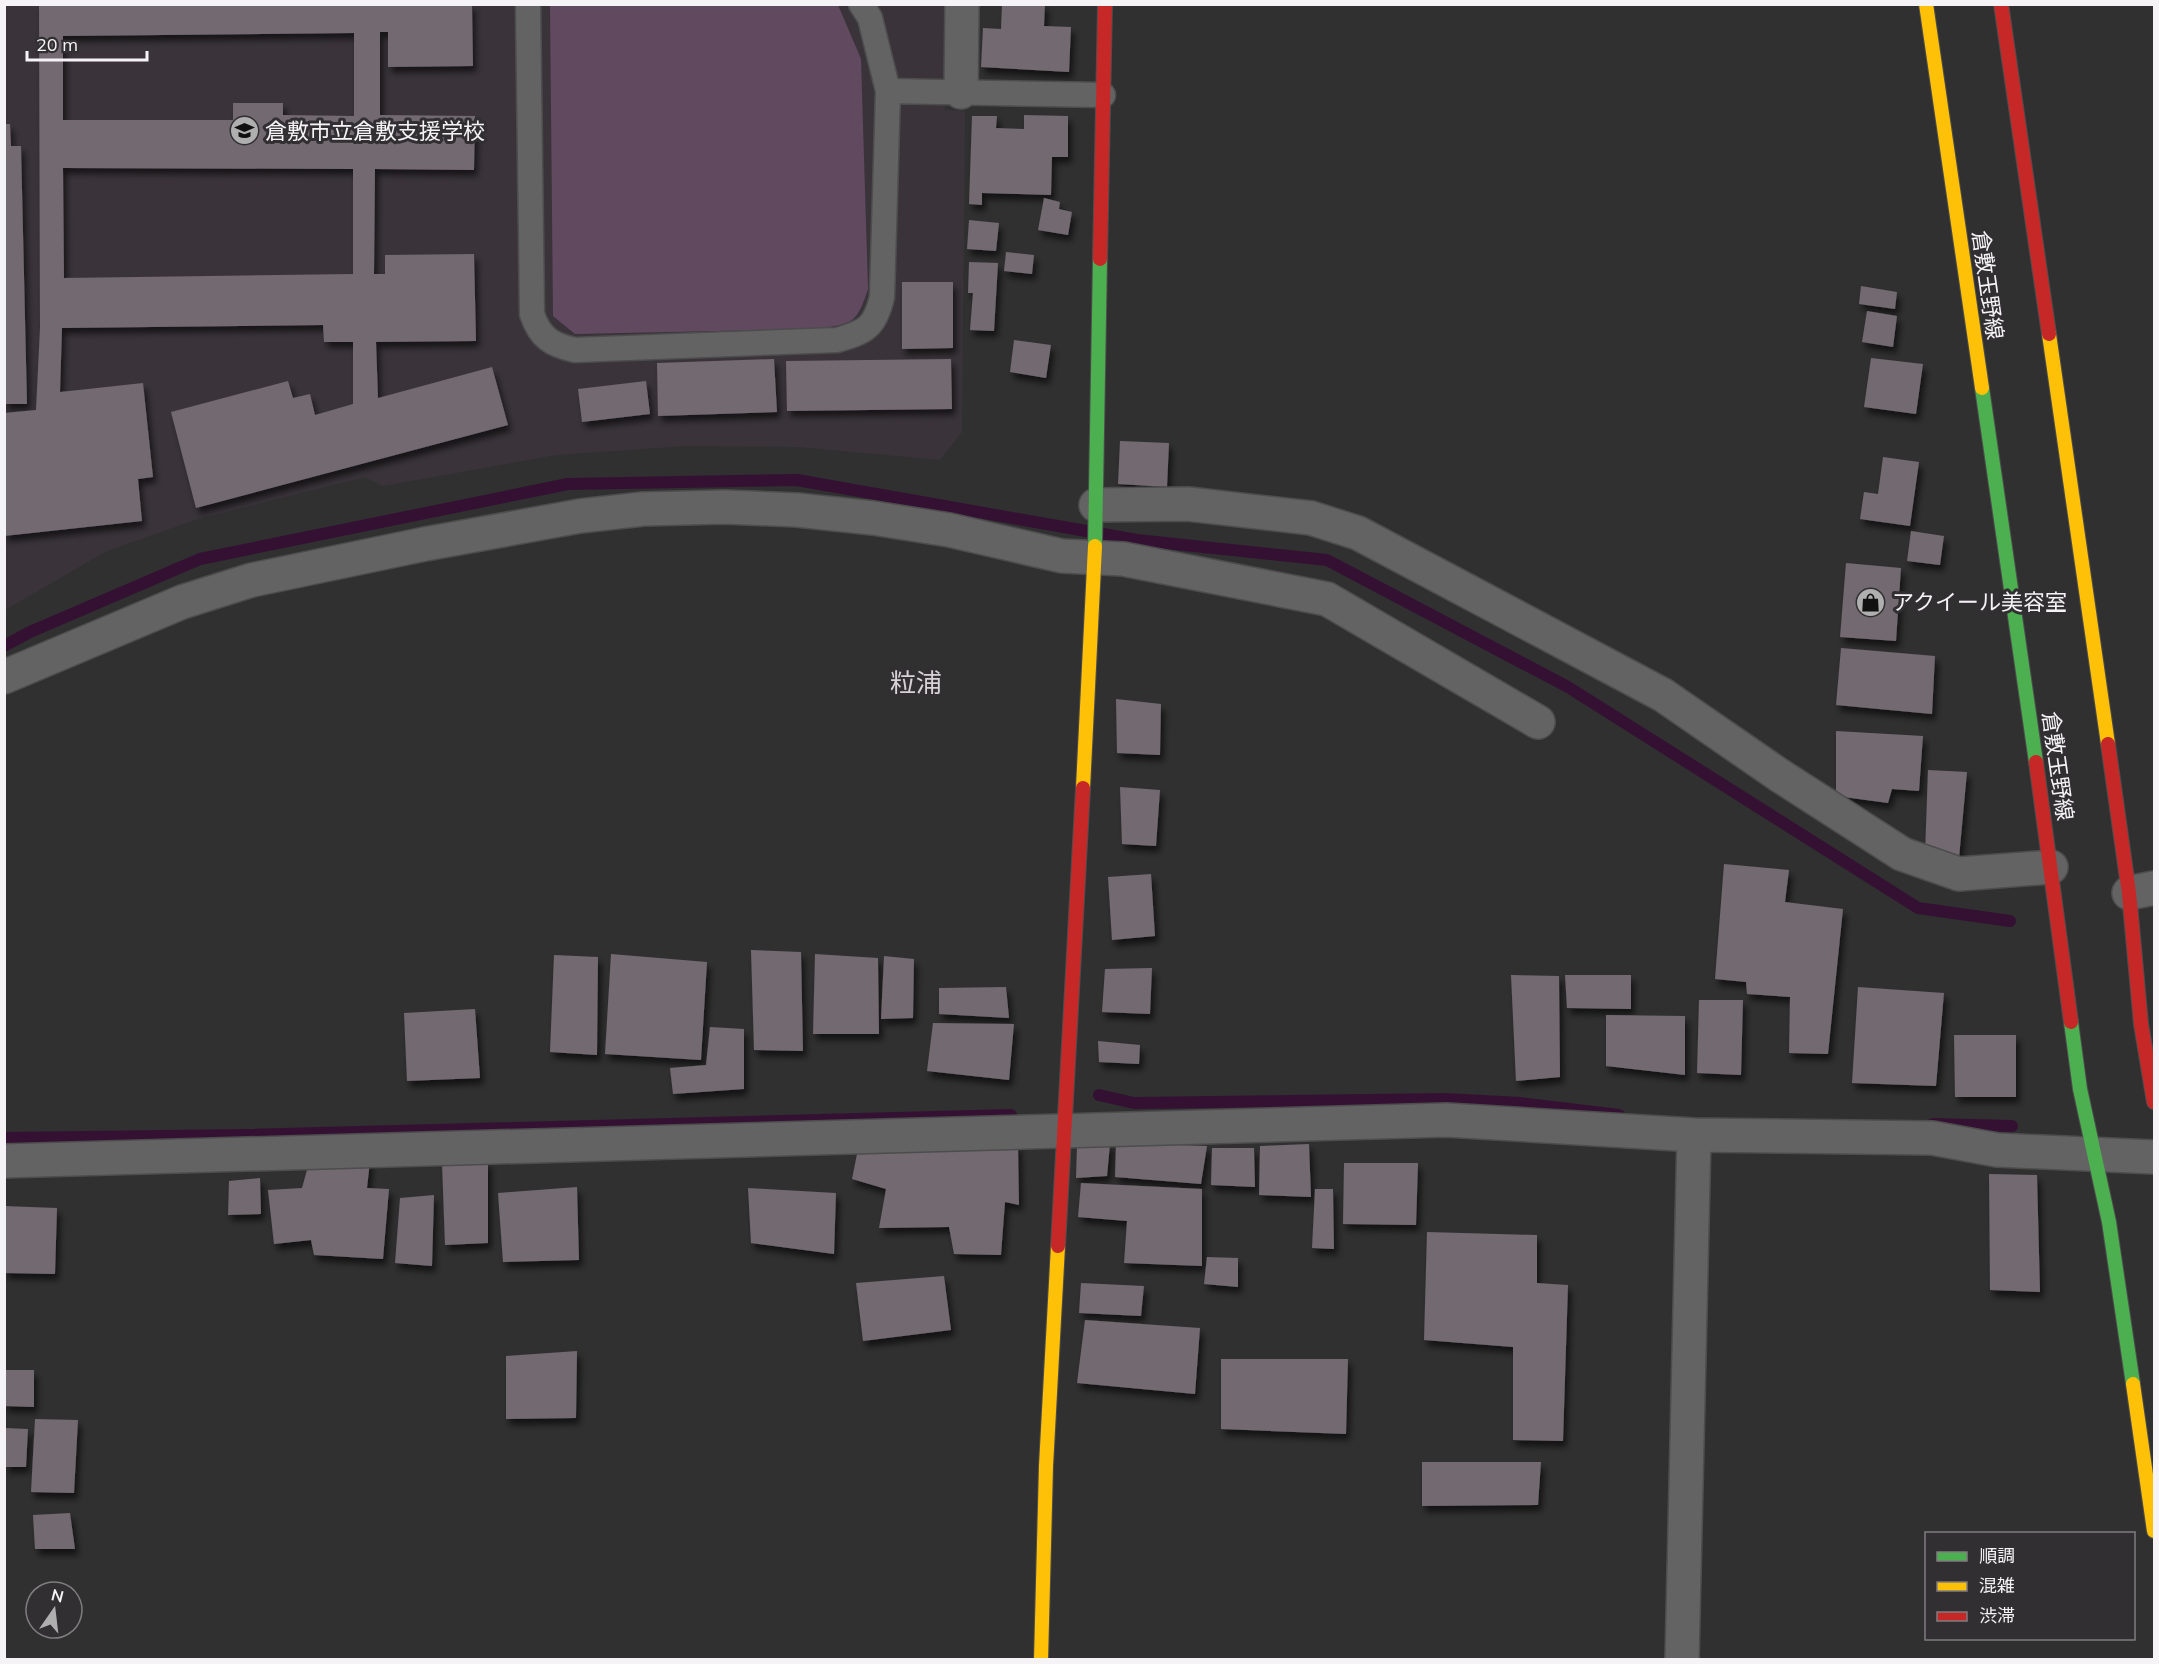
<svg xmlns="http://www.w3.org/2000/svg" width="2159" height="1664" viewBox="0 0 2159 1664" font-family="Mulish,'Noto Sans JP',sans-serif">
<style>
.built{fill:#3a343a}
.park{fill:#614960}
.lines{fill:none;stroke-linecap:round;stroke-linejoin:round}
.stream{stroke:#341133;stroke-width:12}
.building{fill:#726971;fill-rule:evenodd;filter:url(#shadow)}
.lane-casing{stroke:#4d4d4d;stroke-width:27}
.street-casing{stroke:#4d4d4d;stroke-width:36}
.fast-casing{stroke:#4d4d4d;stroke-width:16}
.slow-casing{stroke:#4d4d4d;stroke-width:16}
.jam-casing{stroke:#4d4d4d;stroke-width:16}
.lane{stroke:#646364;stroke-width:24}
.street{stroke:#646364;stroke-width:33}
.fast{stroke:#4caf50;stroke-width:14}
.slow{stroke:#ffc107;stroke-width:14}
.jam{stroke:#c62828;stroke-width:14}
.labels{text-anchor:middle;stroke-width:6;stroke-linejoin:round;paint-order:stroke}
.poi-label{font-size:22px;fill:#f5f3f5;stroke:#312f31;text-anchor:start}
.street-label{font-size:22px;fill:#f5f3f5;stroke:#312f31}
.quarter-label{font-size:26px;fill:#d6d2d5;stroke:#312f31}
</style>
<defs>
<filter id="shadow"><feDropShadow dx="3.5" dy="6" stdDeviation="3" flood-color="#0009"/></filter>
</defs>
<rect width="100%" height="100%" fill="#303030"/>
<path class="built" d="M5,5H950L945,110L965,111L962,432L940,460L799,447L686,446L556,455L383,486L365,477L198,519L107,551L5,610Z"/>
<path class="park" d="M550,5H838L861,59L868,289C856,326 852,323 816,329L575,334L553,316Z"/>
<g class="lines">
<path class="stream" d="M4,646L30,632L200,559L568,484L797,480L1137,540L1327,560L1568,687L1918,908L2010,921
M1099,1095L1134,1103L1445,1099L1520,1103L1619,1115
M1933,1124L2012,1126
M4,1138L247,1135L1011,1115"/>
</g>
<path class="building" d="M39,4H472L473,66L388,67V32H380V115L475,116L474,170L375,169L374,274H385V255L474,254L476,341L376,342L378,398L492,367L508,425L196,508L171,412L288,381L293,398L310,394L315,415L353,404V342H324L323,325L62,328L60,392L143,383L153,477L138,479L142,521L4,536V413L36,410L40,328ZM354,33V116L283,115V103H233V120H63V36ZM63,168L353,169V274L64,278Z
M1002,4H1045L1044,26L1071,27L1069,72L981,67L983,28L1001,29Z
M1024,115L1068,116V157H1052L1051,195L982,193V205L969,204L972,116H997L996,128L1024,129Z
M4,124H10L11,146H21L27,404H4Z
M1044,198L1060,202L1059,209L1072,212L1068,235L1038,230Z
M969,220L999,223L996,251L967,249Z
M1006,252L1034,255L1032,274L1004,271Z
M969,262L998,263L994,331L970,330L973,293H968Z
M902,282H953V348L902,349Z
M1861,286L1897,292L1895,309L1859,304Z
M1867,311L1897,316L1893,347L1862,342Z
M1014,340L1051,345L1046,378L1010,372Z
M1871,358L1923,364L1916,414L1864,407Z
M774,359L777,412L658,416L657,363Z
M951,359L952,409L787,411L786,361Z
M646,381L650,414L582,422L578,389Z
M1120,441L1169,443L1167,487L1118,484Z
M1883,457L1919,462L1910,526L1860,519L1864,492L1878,494Z
M1911,531L1944,536L1940,565L1907,561Z
M1846,563L1901,568L1896,641L1840,637Z
M1841,648L1935,656L1932,714L1836,705Z
M1116,699L1161,704L1160,755L1117,753Z
M1836,731L1923,736L1919,791L1892,789L1888,803L1836,796Z
M1928,770L1967,772L1959,858L1925,854Z
M1120,787L1160,790L1156,846L1122,844Z
M1724,864L1789,870L1785,902L1843,909L1828,1054L1789,1053L1790,997L1747,994L1746,982L1715,979Z
M1151,874L1155,936L1112,940L1108,877Z
M751,950L801,952L803,1051L754,1050Z
M611,954L707,962L701,1060L605,1054Z
M815,954L878,958L879,1034H813Z
M554,955L598,957L597,1055L550,1052Z
M884,956L914,959L913,1018L881,1019Z
M1152,968L1150,1014L1102,1012L1105,969Z
M1511,975L1559,976L1560,1077L1516,1081Z
M1565,975H1631V1009L1567,1008Z
M1006,987L1009,1018L939,1014V988Z
M1858,987L1944,993L1936,1086L1852,1083Z
M1699,1000H1743L1741,1075L1697,1073Z
M475,1009L480,1078L407,1081L404,1013Z
M1606,1015L1685,1016V1075L1606,1066Z
M933,1023L1014,1024L1009,1080L927,1071Z
M710,1027L744,1029V1089L673,1094L670,1068L706,1065Z
M1954,1035H2016V1097H1955Z
M1098,1041L1140,1045L1139,1064L1099,1062Z
M1116,1143L1207,1146L1201,1184L1115,1177Z
M983,1144L1018,1145L1019,1205L1005,1202L1001,1255L954,1254L949,1227L879,1228L886,1189L852,1179L857,1154Z
M1110,1144L1107,1176L1076,1178L1077,1145Z
M1309,1144L1311,1197L1259,1195L1260,1146Z
M1212,1148H1254L1255,1187L1211,1185Z
M310,1159L370,1161L367,1188L389,1189L383,1259L314,1255L311,1240L274,1244L268,1190L302,1188Z
M488,1161V1243L445,1245L442,1163Z
M1344,1163H1418L1416,1225L1343,1224Z
M1989,1174L2037,1175L2040,1292L1990,1290Z
M260,1178L261,1214L228,1215L229,1181Z
M1081,1183L1202,1189V1266L1124,1263L1127,1221L1078,1217Z
M577,1187L579,1260L503,1262L498,1193Z
M748,1188L836,1193L834,1254L751,1243Z
M1315,1189H1333L1334,1249L1312,1248Z
M434,1195L432,1266L395,1263L400,1198Z
M4,1206L57,1208L55,1274L4,1273Z
M1427,1232L1537,1235V1283L1568,1285L1563,1441L1513,1440V1347L1424,1340Z
M1207,1257L1238,1258V1287L1204,1284Z
M944,1276L951,1330L863,1341L856,1283Z
M1081,1283L1144,1286L1141,1316L1079,1313Z
M1085,1320L1200,1328L1195,1394L1077,1383Z
M577,1351L576,1418L506,1419V1356Z
M1221,1359H1348L1346,1434L1221,1429Z
M4,1370H34V1407L4,1406Z
M35,1419L78,1420L74,1493L31,1492Z
M5,1428L28,1429L26,1467H5Z
M1422,1462H1541L1538,1505L1422,1506Z
M70,1513L75,1549H35L33,1515Z"/>
<g class="lines">
<defs>
<path id="lane" d="M528,4L532,314C540,338 552,345 575,350L837,340C866,332 875,327 882,297L888,91L870,18L861,4
M888,91L1103,95"/>
<path id="street" d="M961,92L962,4
M1096,505L1188,504L1311,518L1358,533L1663,695L1779,775L1902,854L1959,874L2051,867
M4,677L182,602L252,580L425,544L580,516L643,509L725,507L797,510L873,518L949,530L1062,556L1123,559L1327,599L1538,722
M2129,893L2154,888
M4,1161L1446,1120L1694,1135L1932,1138L1997,1150L2154,1157
M1682,1660L1694,1135"/>
<path id="fast" d="M1982,388L2036,762
M1095,546L1100,259
M2071,1022L2080,1089L2109,1222L2133,1384"/>
<path id="slow" d="M1926,4L1982,388
M2049,334L2108,744
M1083,788L1095,546
M2133,1384L2154,1531
M1041,1660L1046,1466L1058,1246"/>
<path id="jam" d="M2001,4L2049,334
M1100,259L1105,4
M2108,744L2129,893L2141,1024L2154,1102
M2036,762L2071,1022
M1058,1246L1083,788"/>
</defs>
<use href="#lane" class="lane-casing"/>
<use href="#street" class="street-casing"/>
<use href="#fast" class="fast-casing"/>
<use href="#slow" class="slow-casing"/>
<use href="#jam" class="jam-casing"/>
<use href="#lane" class="lane"/>
<use href="#street" class="street"/>
<use href="#fast" class="fast"/>
<use href="#slow" class="slow"/>
<use href="#jam" class="jam"/>
</g>
<defs>
<symbol id="school-disc" viewBox="-11 -11 22 22"><circle r="9.5" fill="#b0afb0" stroke="#312f31"/><path d="M0-5L7-2L0 1L-7-2ZM-4 1L0 2.5L4 1V4Q0 6-4 4Z" fill="#111"/></symbol>
<symbol id="shop-disc" viewBox="-11 -11 22 22"><circle r="9.5" fill="#b0afb0" stroke="#312f31"/><path d="M-5-2.5h2.3a2.7 3.5 0 0 1 5.4 0H5L5.5 6h-11ZM-1.5-2.5h3a1.5 2.3 0 0 0-3 0Z" fill="#111"/></symbol>
</defs>
<g fill-rule="evenodd">
<use href="#school-disc" x="228" y="114" width="33" height="33"/>
<use href="#shop-disc" x="1854" y="586" width="33" height="33"/>
</g>
<g class="labels">
<g class="poi-label">
<text x="265" y="139">倉敷市立倉敷支援学校</text>
<text x="1892" y="610">アクイール美容室</text>
</g>
<g class="street-label">
<text transform="translate(1988 285) rotate(82)" y="8">倉敷玉野線</text>
<text transform="translate(2058 766) rotate(82)" y="8">倉敷玉野線</text>
</g>
<g class="quarter-label">
<text x="916" y="692">粒浦</text>
</g>
</g>
<rect width="2159" height="1664" fill="none" stroke="#f5f3f5" stroke-width="12"/>
<rect x="1925" y="1532" width="210" height="108" fill="#312f31" stroke="#7f7d7f" stroke-width="1.5"/>
<rect x="1937" y="1552" width="30" height="9" fill="#4caf50" stroke="#7f7d7f" stroke-width="1.5"/>
<text x="1979" y="1562" font-size="18" fill="#f5f3f5">順調</text>
<rect x="1937" y="1582" width="30" height="9" fill="#ffc107" stroke="#7f7d7f" stroke-width="1.5"/>
<text x="1979" y="1592" font-size="18" fill="#f5f3f5">混雑</text>
<rect x="1937" y="1612" width="30" height="9" fill="#c62828" stroke="#7f7d7f" stroke-width="1.5"/>
<text x="1979" y="1622" font-size="18" fill="#f5f3f5">渋滞</text>
<g transform="translate(54 1610) rotate(14)"><circle r="28" fill="#312f31" stroke="#7f7d7f" stroke-width="1.5"/>
<path d="M0-4.5L10 22L0 15L-10 22Z" fill="#b0afb0"/>
<text y="-9" font-size="16" font-weight="bold" text-anchor="middle" fill="#f5f3f5">N</text>
</g>
<path d="M27 51v9h120v-9" fill="none" stroke="#f5f3f5" stroke-width="3"/>
<text x="36" y="51" font-size="18" fill="#f5f3f5" stroke="#312f31" stroke-width="4.5" paint-order="stroke">20 m</text>
</svg>
